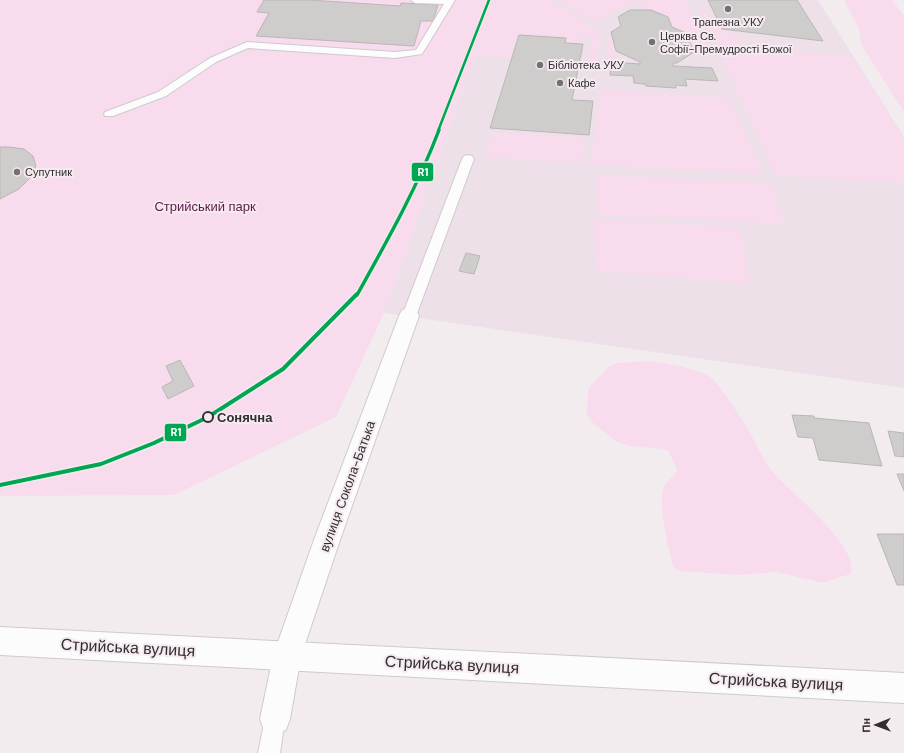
<svg xmlns="http://www.w3.org/2000/svg" width="904" height="753" viewBox="0 0 904 753" font-family="'DM Sans',sans-serif">
<style>
.built{fill:#ede0e8}
.green{fill:#f8dbed}
.building{fill:#cfcdcc;stroke:#b9b7b6}
.lines{fill:none;stroke-linecap:round;stroke-linejoin:round}
.service-casing{stroke:#cfcacd;stroke-width:2}
.minor-casing{stroke:#cfcacd;stroke-width:2}
.primary-casing{stroke:#cfcacd;stroke-width:2}
.service{fill:#fdfcfd;fill-rule:evenodd}
.minor{fill:#fdfcfd;fill-rule:evenodd}
.primary{fill:#fdfcfd;fill-rule:evenodd}
.rail-1-far2-casing{stroke:#f4eaf0;stroke-width:4.5}
.rail-1-far1-casing{stroke:#f4eaf0;stroke-width:6}
.rail-1-casing{stroke:#f4eaf0;stroke-width:7}
.rail-1-far2{stroke:#00a651;stroke-width:2.5}
.rail-1-far1{stroke:#00a651;stroke-width:3.5}
.rail-1{stroke:#00a651;stroke-width:4}
.poi-dot{fill:#757074;stroke:#f4eaf0;stroke-width:1.5}
.stop-dot{fill:#f4eaf0;stroke:#322e31;stroke-width:2}
.labels{text-anchor:middle;stroke-width:4;stroke-linejoin:round;paint-order:stroke}
.far-poi-label{font-size:11px;fill:#322e31;stroke:#f4eaf0;text-anchor:start}
.park-label{font-size:13px;fill:#61184d;stroke:#f4eaf0}
.stop-label{font-size:13px;font-weight:bold;fill:#322e31;stroke:#f4eaf0;text-anchor:start}
.street-label{font-size:13px;fill:#322e31;stroke:#f4eaf0}
.near-street-label{font-size:16px;fill:#322e31;stroke:#f4eaf0}
.line-badge{stroke:#f4eaf0;stroke-width:1.5}
.badge-label{font-size:11px;text-anchor:middle;font-weight:bold;fill:#fff}
</style>
<rect width="100%" height="100%" fill="#f2ecef"/>
<path class="built" d="M495,0H818L904,137V388L384,313Z"/>
<path class="green" d="M0,0H495L384,313L336,417L174,495L0,496Z
M496,0H551L589,25L598,33L599,40L596,70L586,69L592,38L579,37L578,43L566,42L567,37L518,34L511,58L477,54Z
M558,0H640L620,8L596,21L591,20Z
M651,0H686L708,50H694L687,33L673,27L669,17L652,10H642L640,4Z
M844,0H892L904,16V112L862,46L859,29Z
M699,8L743,43L717,49Z
M607,34H610L617,62H610L609,74H604L608,46Z
M745,45L851,57L904,138V183L775,175L719,51Z
M602,90L730,98L763,174L590,164Z
M493,132L585,138L581,163L484,157Z
M595,175L771,183L785,224L599,215Z
M594,218L739,228L751,284L596,271Z
M649,361C663,362 700,369 710,377C717,382 721,390 726,396C733,407 741,417 748,429C757,445 764,464 778,478C794,494 862,550 850,574L825,582H820L776,572L739,575L679,571L674,567C669,553 658,502 663,489C666,481 675,477 677,469L668,451L663,449L629,446L617,442L592,422L587,415L588,390L593,383L611,365L617,363Z"/>
<path class="building" d="M264,0H310L400,6L401,3L438,5L433,21H421L414,46L256,36L269,13L257,12Z
M708,0H797L823,41L722,29Z
M630,10H651L668,17L672,27L686,33L694,52L677,63H673V66L712,68L718,81L685,79L687,86L676,85V88L646,86L645,84L634,83L633,76L610,75L611,62L640,64V62L616,51L611,32L621,26L618,17Z
M519,35L566,38L565,43L583,44L572,100L593,101L589,135L490,128Z
M0,147H9L24,149L33,156L36,166L31,177L19,189L0,199Z
M466,253L480,256L474,274L459,271Z
M180,360L194,386L168,399L162,387L173,381L166,366Z
M792,415L814,416V418L869,423L882,466L819,460L813,438L798,437Z
M888,431L904,433V457L895,456Z
M897,474H904V491Z
M877,534H904V585H897Z"/>
<g class="lines">
<defs>
<path id="service" d="M411,0H455L422,54L395,58L248,48L216,62L166,96L113,116H105L104,114L105,112L158,92L210,58L247,42L395,52L416,50L444,4L415,3Z
M468,155L472,156L474,159L416,316L414,320L409,322L404,320L402,316L462,159L464,156Z
M275,709L282,712L285,719L280,753H258L265,719L268,712Z"/>
<path id="minor" d="M409,308L416,310L419,316L341,537L301,656L290,719L286,730L275,734L264,730L260,719L273,656L315,537L399,316L402,310Z"/>
<path id="primary" d="M0,627L904,673V703L0,655Z"/>
</defs>
<use href="#service" class="service-casing"/>
<use href="#minor" class="minor-casing"/>
<use href="#primary" class="primary-casing"/>
<use href="#service" class="service"/>
<use href="#minor" class="minor"/>
<use href="#primary" class="primary"/>
<defs>
<path id="rail-1-far2" d="M438,131L489,0"/>
<path id="rail-1-far1" d="M357,295C387,241 417,188 439,130"/>
<path id="rail-1" d="M0,485L101,464L154,443L208,417L283,369L357,294"/>
</defs>
<use href="#rail-1-far2" class="rail-1-far2-casing"/>
<use href="#rail-1-far1" class="rail-1-far1-casing"/>
<use href="#rail-1" class="rail-1-casing"/>
<use href="#rail-1-far2" class="rail-1-far2"/>
<use href="#rail-1-far1" class="rail-1-far1"/>
<use href="#rail-1" class="rail-1"/>
</g>
<g class="poi-dot">
<circle cx="728" cy="9" r="4"/>
<circle cx="652" cy="42" r="4"/>
<circle cx="540" cy="65" r="4"/>
<circle cx="560" cy="83" r="4"/>
<circle cx="17" cy="172" r="4"/>
</g>
<circle class="stop-dot" cx="208" cy="417" r="5"/>
<g class="labels">
<g class="far-poi-label">
<text x="728" y="26" text-anchor="middle">Трапезна УКУ</text>
<text x="660" y="40">Церква Св.<tspan x="660" dy="13">Софії-Премудрості Божої</tspan></text>
<text x="548" y="69">Бібліотека УКУ</text>
<text x="568" y="87">Кафе</text>
<text x="25" y="176">Супутник</text>
</g>
<g class="park-label">
<text x="205" y="211">Стрийський парк</text>
</g>
<g class="stop-label">
<text x="217" y="422">Сонячна</text>
</g>
<g class="street-label">
<text transform="translate(347 486) rotate(-70)" y="5">вулиця Сокола-Батька</text>
</g>
<g class="near-street-label">
<text transform="translate(128 647) rotate(3)" y="6">Стрийська вулиця</text>
<text transform="translate(452 664) rotate(3)" y="6">Стрийська вулиця</text>
<text transform="translate(776 681) rotate(3)" y="6">Стрийська вулиця</text>
</g>
</g>
<g class="line-badge">
<rect x="411" y="162" width="23" height="20" rx="4" fill="#00a651"/>
<rect x="164" y="423" width="23" height="19" rx="4" fill="#00a651"/>
</g>
<g class="badge-label">
<text x="423" y="176">R1</text>
<text x="176" y="436">R1</text>
</g>
<g transform="translate(876 725) rotate(269)" stroke="#f4eaf0" stroke-width="3" paint-order="stroke">
<path d="M0-3L7 15L0 10L-7 15Z" fill="#322e31"/>
<text y="-6" font-size="11" font-weight="bold" text-anchor="middle" fill="#322e31">Пн</text>
</g>
</svg>
